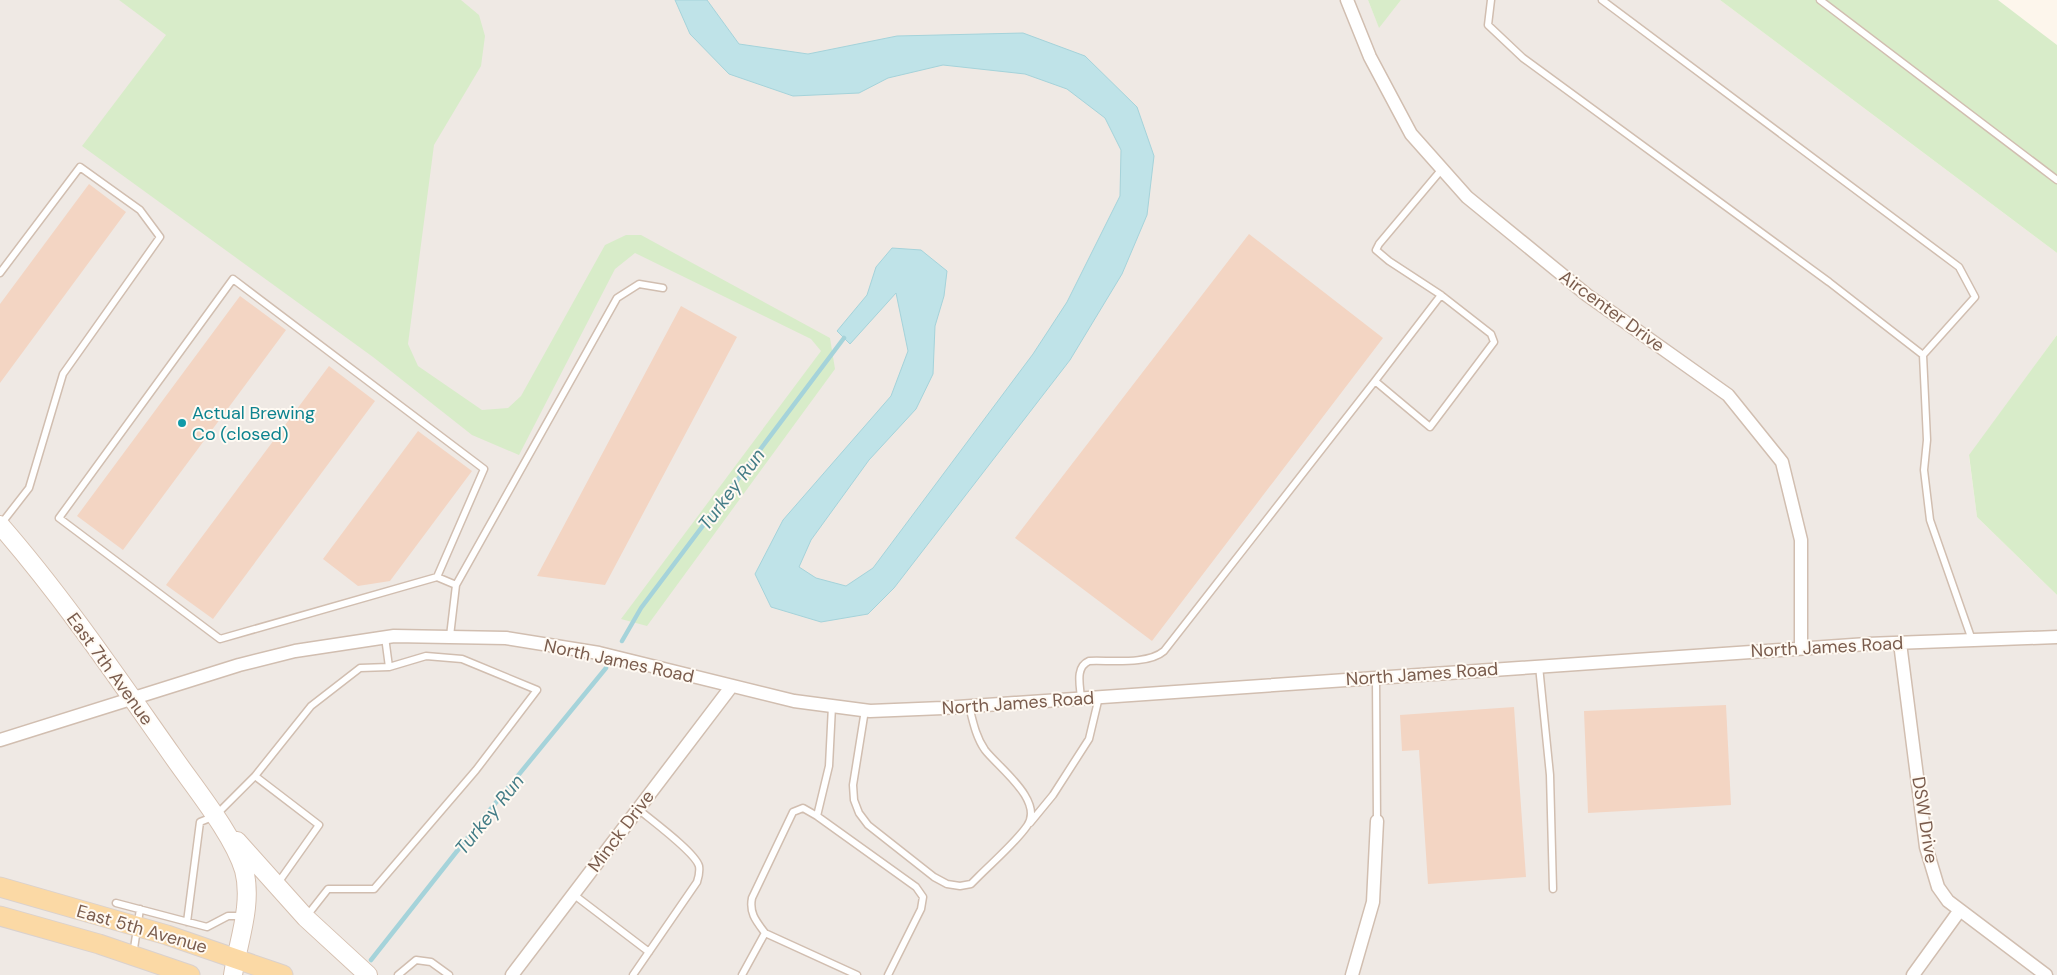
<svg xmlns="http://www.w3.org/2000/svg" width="2057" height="975" viewBox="0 0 2057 975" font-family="'DM Sans',sans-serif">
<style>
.industrial{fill:#efe9e4}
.green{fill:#d8ecc9}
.water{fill:#bfe3e8;stroke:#a5d3da}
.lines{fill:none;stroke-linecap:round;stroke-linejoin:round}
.stream{stroke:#a5d3da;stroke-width:4.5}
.building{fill:#f3d5c3}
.lane-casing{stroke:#d1beb0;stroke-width:9}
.street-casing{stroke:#d1beb0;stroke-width:15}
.secondary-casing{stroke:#d6c0b0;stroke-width:20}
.primary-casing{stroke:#dad1cd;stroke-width:21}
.lane{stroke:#fff;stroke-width:6}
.street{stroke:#fff;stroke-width:12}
.secondary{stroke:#fff;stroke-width:18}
.primary{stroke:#fbd9a5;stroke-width:19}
.culture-dot{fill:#0f9aa8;stroke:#fffaf3;stroke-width:2}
.labels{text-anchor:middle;stroke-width:4;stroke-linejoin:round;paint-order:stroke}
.street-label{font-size:18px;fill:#7a5c4d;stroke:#fffaf3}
.culture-label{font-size:18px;fill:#0d838f;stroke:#fffaf3;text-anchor:start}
.water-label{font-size:19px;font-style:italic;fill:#437c86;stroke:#fffaf3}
</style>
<rect width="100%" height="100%" fill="#fdf6ec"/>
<path class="industrial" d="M0,0H1368L1379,27L1401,0H1720L2057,253V335L1969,456L1977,517L2057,595V975H0Z"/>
<path class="green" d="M119,0H461L479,15L485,36L481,66L434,145L408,344L418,366L482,410L508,408L521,396L605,245L626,235H641L830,338L835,369L647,626L621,619L821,351L811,339L635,253L615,269L519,455L472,435L373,357L82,146L166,35Z
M1368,0H1401L1379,28Z
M1720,0H1998L2057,45V253Z
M2057,335V595L1977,517L1969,455Z"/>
<path class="water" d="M675,0H707L739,44L808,54L897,36L1023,33L1085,56L1137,107L1154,156L1147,215L1122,274L1070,360L894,588L868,614L821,622L771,607L755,574L783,520L891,396L908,351L896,293L850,344L837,331L867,295L876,267L892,248L921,250L947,271L944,296L935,326L933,374L916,409L869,460L811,540L799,567L816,578L846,586L873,568L1033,354L1067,302L1120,196L1121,150L1105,118L1067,89L1025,74L943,65L888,78L859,93L793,96L729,74L690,34Z"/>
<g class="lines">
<path class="stream" d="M622,641L641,608L844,338
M371,960L480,822L606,668"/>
</g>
<path class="building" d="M89,184L126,212L0,383V304Z
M1249,234L1383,338L1152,641L1015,538Z
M240,296L286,330L123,550L77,516Z
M681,306L737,337L605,585L537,576Z
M329,366L375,401L213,619L166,585Z
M418,431L472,471L390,581L358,586L323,559Z
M1726,705L1731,805L1588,813L1584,711Z
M1514,707L1526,877L1428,884L1419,750L1402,751L1400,715Z"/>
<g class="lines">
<defs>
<path id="lane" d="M1491,0L1488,25L1523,58L1829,282L1923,355
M1602,0L1959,267L1975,297L1923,355L1927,440L1924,470L1930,520L1972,640
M1820,0L2057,180
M0,273L80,167L140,210L160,237L63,374L29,488L1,524
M233,279L484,469L437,577L220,639L59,518Z
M1441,295L1491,334L1494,342L1430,427L1375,381L1441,295L1389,261L1376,250L1379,244L1442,169
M437,577L456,585
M450,636L456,585L617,298L639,284L663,288
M385,637L389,667
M1539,666L1550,775L1553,889
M1376,678L1377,821
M1081,698C1080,685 1075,667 1089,661C1110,660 1148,665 1164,651L1375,381
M865,710L853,785L854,800L859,813L868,825L934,877L947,884L960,886L971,884L979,876C993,862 1016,842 1027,826C1045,801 998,767 985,750C976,737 973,722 969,706
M255,776L319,825L278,883
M817,816L916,887L923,897L921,909L888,975
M1030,823L1053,795L1089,739L1099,697
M573,894L649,952
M116,903L207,927L228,916H243
M187,922L200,822L215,816L255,776L311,706L360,668L389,667L426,656L462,659L537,690L476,770L374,889H328L306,917
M765,933L857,975
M133,955L140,909
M398,975L416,960L431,962L449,975
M633,975L697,882C699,876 700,872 699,866C695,852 651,820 638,809
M742,975L765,933C756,921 749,913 752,898L793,812L803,808L817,816L829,766L832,706"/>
<path id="street" d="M1347,0L1370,57L1411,134L1467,197L1587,295L1728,395L1782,462L1801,540V648
M1900,643L1926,847L1938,887L1948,901L2046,975
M0,740L239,665L295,651L394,636L506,638L599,653L794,701L870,711L943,708L1867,644L2057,637
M512,975L731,687
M1352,975L1373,902L1377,821
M1913,975L1960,910"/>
<path id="secondary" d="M0,525C62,596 117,677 172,755C194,787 233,834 244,870C253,904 238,942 233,975
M237,841L306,918L368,975"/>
<path id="primary" d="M0,887L167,935L283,975
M0,916L99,944L190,975"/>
</defs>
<use href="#lane" class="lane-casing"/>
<use href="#street" class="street-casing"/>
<use href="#secondary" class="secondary-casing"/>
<use href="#primary" class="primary-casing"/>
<use href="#lane" class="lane"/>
<use href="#street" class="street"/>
<use href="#secondary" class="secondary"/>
<use href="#primary" class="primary"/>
</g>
<circle class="culture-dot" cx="182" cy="423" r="5"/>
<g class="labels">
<g class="street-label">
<text transform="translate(1612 311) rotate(36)" y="6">Aircenter Drive</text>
<text transform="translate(1827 647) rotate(-3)" y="6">North James Road</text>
<text transform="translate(619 661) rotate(12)" y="6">North James Road</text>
<text transform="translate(110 669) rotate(54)" y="6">East 7th Avenue</text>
<text transform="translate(1422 674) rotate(-4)" y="6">North James Road</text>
<text transform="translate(1018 703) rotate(-4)" y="6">North James Road</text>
<text transform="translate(1925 820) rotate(81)" y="6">DSW Drive</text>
<text transform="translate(621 831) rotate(-53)" y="6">Minck Drive</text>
<text transform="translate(142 929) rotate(16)" y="6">East 5th Avenue</text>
</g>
<g class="culture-label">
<text x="192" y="419">Actual Brewing<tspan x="192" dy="21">Co (closed)</tspan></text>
</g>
<g class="water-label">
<text transform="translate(731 489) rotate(-53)" y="7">Turkey Run</text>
<text transform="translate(489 814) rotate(-51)" y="7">Turkey Run</text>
</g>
</g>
</svg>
